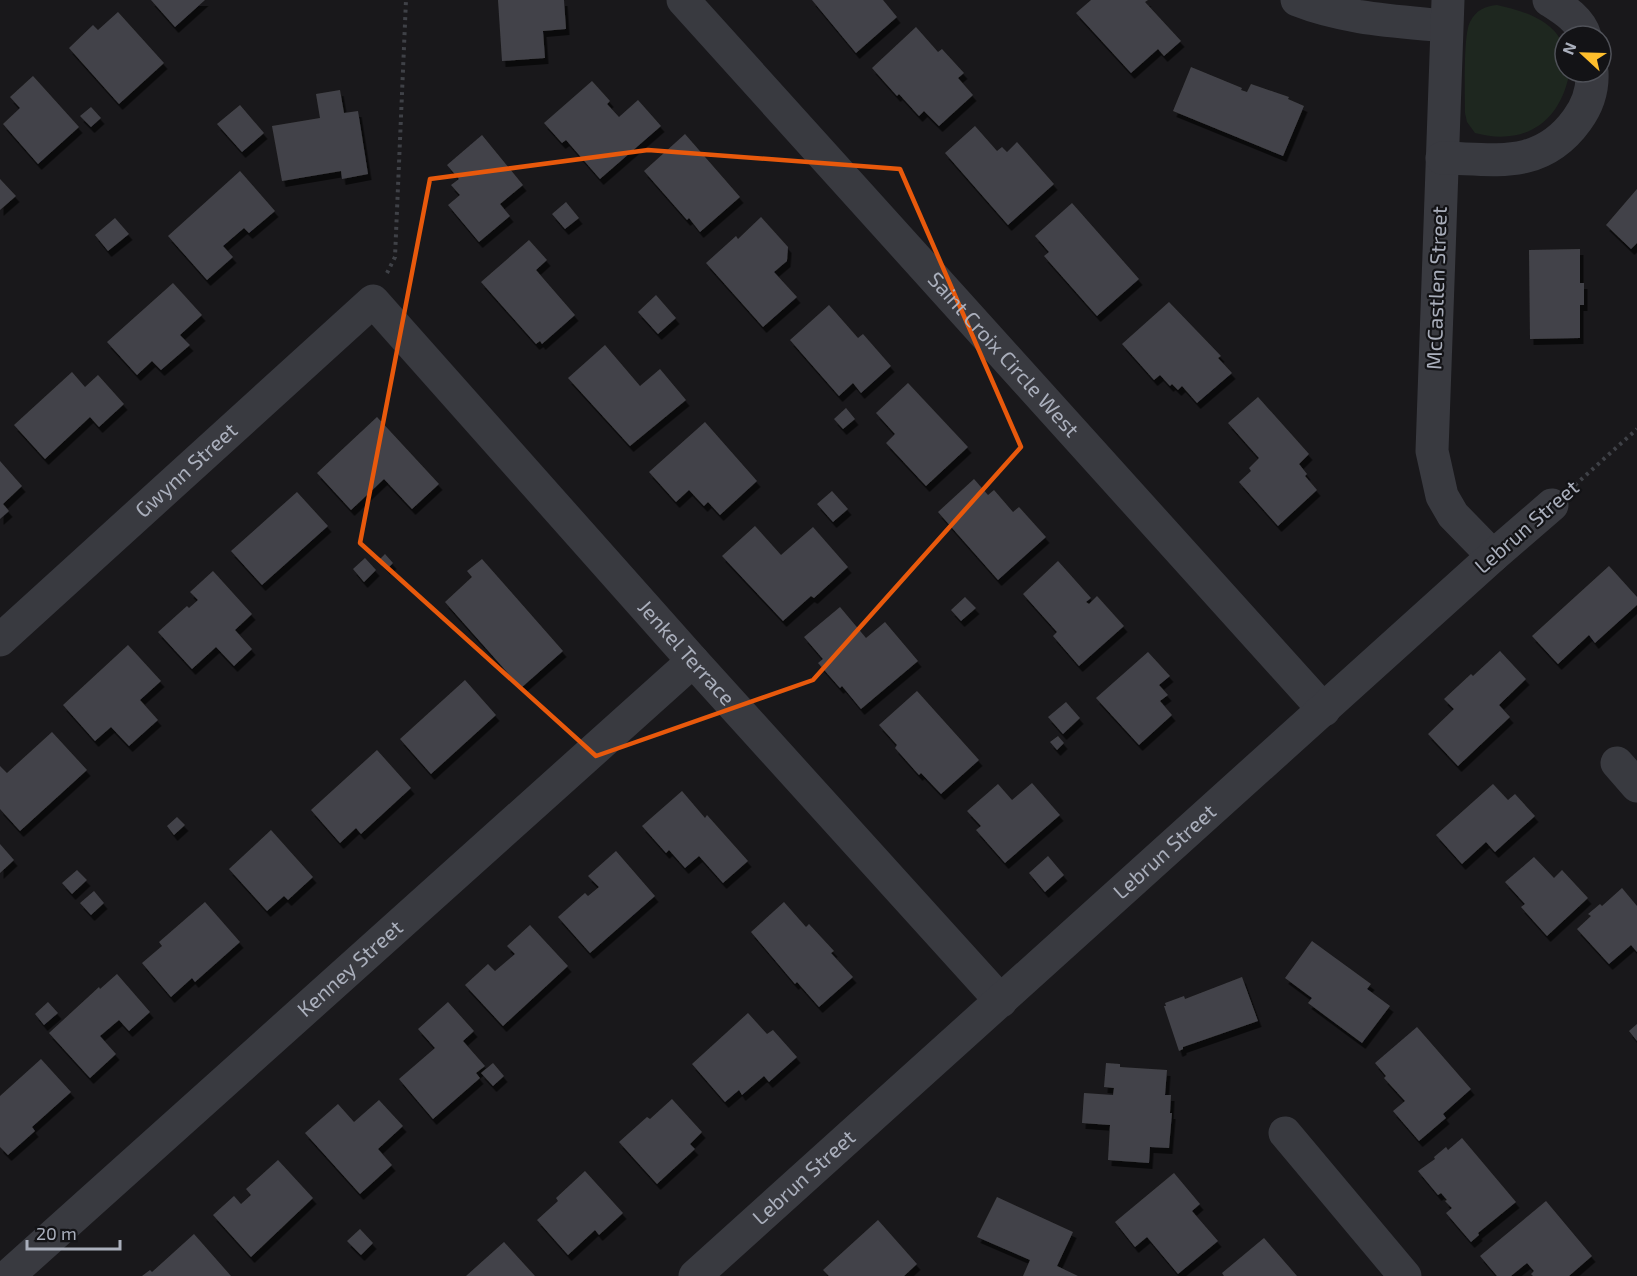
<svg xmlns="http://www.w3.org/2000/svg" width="1637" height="1276" viewBox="0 0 1637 1276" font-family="'Exo 2',sans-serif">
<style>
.green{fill:#1e271f}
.building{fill:#434348;filter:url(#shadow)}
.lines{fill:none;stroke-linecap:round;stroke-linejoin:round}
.path{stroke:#3f4147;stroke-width:4;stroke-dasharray:3 4.5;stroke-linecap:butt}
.minor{stroke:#393a40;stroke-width:33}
.marked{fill:none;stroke:#e8590c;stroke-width:4.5;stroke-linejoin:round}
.labels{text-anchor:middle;stroke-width:4.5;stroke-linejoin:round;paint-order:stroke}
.street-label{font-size:21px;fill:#aaafbc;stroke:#131316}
</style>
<defs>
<filter id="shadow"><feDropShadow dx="3.5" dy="6" stdDeviation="0" flood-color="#0009"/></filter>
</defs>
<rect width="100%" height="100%" fill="#19181b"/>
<path class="green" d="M1497,5C1524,11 1559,21 1565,52C1566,59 1565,66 1565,72H1568L1569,75C1559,124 1523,146 1475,133L1467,122L1465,113C1465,95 1463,35 1470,22C1476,10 1485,6 1497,5Z"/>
<path class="building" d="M151,0H205L175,27Z
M498,0H564L566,29L543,31L545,58L502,61Z
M812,0H883L897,17L856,53Z
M1091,0H1148L1145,2L1181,41L1164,56L1158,49L1131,73L1076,13Z
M118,12L164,63L119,104L69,48L93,25L98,30Z
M916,27L938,52L942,49L964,73L958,78L973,95L939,126L924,111L919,116L899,94L897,96L872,68Z
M1191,67L1242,88L1241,90L1247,92L1251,84L1289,97L1288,99L1304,106L1283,156L1173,111Z
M33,76L79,127L38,164L3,124L20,108L10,97Z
M592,81L610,101L607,104L619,117L638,100L661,126L600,179L566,140L562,143L544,123Z
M340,90L344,113L358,111L368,174L342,179L341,171L282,181L272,126L320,118L316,94Z
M240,105L264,133L242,152L217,124Z
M91,107L101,118L91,127L80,116Z
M975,126L997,151L1002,147L1007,152L1017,142L1054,184L1008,225L945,153Z
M685,134L740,197L700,232L689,218L687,220L644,171Z
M482,135L523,185L500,204L510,216L479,242L448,205L460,195L451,185L459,179L447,165Z
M240,171L275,211L249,233L244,228L223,246L233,257L207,280L168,236Z
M0,179L16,196L0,210Z
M1637,189V243L1631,249L1606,225Z
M566,202L579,218L565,229L552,214Z
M1072,203L1139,279L1097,316L1044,256L1049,252L1035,236Z
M761,217L788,247L787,261L774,272L797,297L763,327L706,263L736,236L738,239Z
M115,218L129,234L108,251L95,235Z
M529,240L547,260L536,270L575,315L542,344L540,341L536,344L481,282Z
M1580,249V283H1584V305H1580V338L1530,339L1529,250Z
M173,283L202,315L180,335L190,345L161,370L152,361L137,375L107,342Z
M656,295L676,318L658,334L638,312Z
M1169,302L1221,356L1218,358L1232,373L1197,403L1182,386L1178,390L1172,384L1170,386L1160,375L1154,380L1122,344Z
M829,305L858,338L863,334L891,366L861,393L853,383L839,396L790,340Z
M605,345L640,386L660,369L686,400L630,446L568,378Z
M72,372L85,387L98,375L124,404L99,427L90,417L45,459L14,425Z
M908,383L968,447L926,486L886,443L895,434L876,413Z
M1258,397L1309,454L1299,464L1307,474L1305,476L1317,490L1278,526L1239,482L1251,471L1249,468L1259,458L1228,423Z
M846,408L855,419L843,429L834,419Z
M377,417L439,484L412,509L384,479L351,510L317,473Z
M705,422L757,481L720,515L708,502L704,506L689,490L676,502L649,472Z
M0,461L22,486L3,504L9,511L0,519Z
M974,479L988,495L994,490L1013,512L1019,507L1046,537L998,580L938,512Z
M832,491L848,509L833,522L817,504Z
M297,492L328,526L262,585L231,551Z
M755,526L781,555L813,527L848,567L814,598L811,596L783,621L722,556Z
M385,554L393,563L387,569L379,560Z
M365,558L376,570L364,582L353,569Z
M482,559L563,651L521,688L445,602L472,577L467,571Z
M1058,561L1091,598L1086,602L1089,604L1097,596L1124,626L1079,666L1053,636L1057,632L1023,594Z
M1609,566L1637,597V605L1595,643L1589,635L1558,664L1532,636Z
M213,571L252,614L235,630L252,649L234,666L216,647L192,669L158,632L187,606L189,608L198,600L190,592Z
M965,597L976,608L961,621L951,610Z
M840,607L866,638L885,622L918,661L861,709L842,686L840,688L818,663L823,659L804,637Z
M128,645L161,681L140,700L158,720L129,746L111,727L95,741L63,705Z
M1500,651L1526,679L1499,705L1510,717L1458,766L1428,734L1454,709L1444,699L1471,674L1473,676Z
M1148,652L1170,676L1159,685L1168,695L1160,701L1172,715L1139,745L1096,698Z
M465,680L496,715L431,774L400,739Z
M917,691L979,760L941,794L921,773L919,775L895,748L897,745L879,725Z
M1066,702L1080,718L1063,734L1048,717Z
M52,732L87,770L20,831L0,809V766L7,773Z
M1058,736L1064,743L1057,750L1050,742Z
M377,750L411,788L361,834L356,828L340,843L311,810Z
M1032,783L1060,815L1005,863L976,830L981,826L967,811L998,784L1012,800Z
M1493,784L1508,800L1515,794L1535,816L1495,852L1486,842L1462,864L1436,835Z
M682,791L705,818L707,815L748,861L723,883L699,856L685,868L669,850L666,853L642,826Z
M177,817L185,825L174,835L167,826Z
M271,830L313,877L288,900L284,896L267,911L229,869Z
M0,844L14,860L0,873Z
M616,851L655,896L590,953L558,917L585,893L588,896L599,887L588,876Z
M1048,856L1064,875L1045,892L1029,873Z
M1534,857L1554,878L1562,870L1588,898L1547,936L1521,907L1525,904L1505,882Z
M77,870L87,880L72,894L62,883Z
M1622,888L1637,906V952L1631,945L1609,964L1577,929L1591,916L1588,914L1600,904L1602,906Z
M94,891L104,903L91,915L80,903Z
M205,902L240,942L195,982L192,978L171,997L142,963L162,946L159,942Z
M784,902L806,927L809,924L834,951L831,953L853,977L819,1007L797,982L795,984L751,932Z
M530,925L568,966L503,1026L465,985L488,964L495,971L515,954L507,946Z
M1312,941L1371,984L1367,989L1390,1006L1362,1043L1308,1003L1312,998L1285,978Z
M117,974L150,1012L129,1031L119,1020L100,1036L116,1054L90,1078L49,1033L99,987L100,989Z
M1242,977L1258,1021L1183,1047V1049L1179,1051L1164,1006H1166L1165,1003L1184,996L1185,999Z
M48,1002L58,1013L44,1025L35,1014Z
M448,1002L474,1031L463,1041L485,1066L476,1073L480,1078L433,1119L399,1079L435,1048L418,1029Z
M748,1013L767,1034L773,1030L797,1057L769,1082L764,1076L742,1095L739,1090L725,1102L692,1064Z
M1637,1024V1041L1629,1031Z
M1417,1027L1471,1089L1443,1114L1446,1118L1419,1141L1393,1111L1405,1101L1384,1078L1386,1076L1375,1063Z
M41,1059L71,1092L32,1127L35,1131L8,1155L0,1147V1096Z
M493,1063L504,1076L493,1086L481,1073Z
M1106,1063L1120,1064V1067L1167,1070L1165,1095H1171L1170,1113H1172L1169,1148L1150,1147L1149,1163L1108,1160L1110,1125L1082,1123L1084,1093L1113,1095L1114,1088L1104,1087Z
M672,1099L702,1132L690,1144L695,1149L657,1184L619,1142L647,1117L650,1119Z
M379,1100L403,1126L378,1149L392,1165L360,1194L305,1133L338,1104L354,1122Z
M1462,1138L1516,1202L1478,1233L1479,1235L1471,1242L1446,1213L1452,1208L1445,1201L1447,1200L1441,1193L1438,1195L1418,1171L1435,1159L1434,1157L1446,1147L1448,1150Z
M278,1160L313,1198L251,1257L213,1215L234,1196L241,1204L251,1195L246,1189Z
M585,1171L623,1213L599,1235L595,1230L568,1255L537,1220L558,1201L556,1198Z
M1174,1173L1200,1204L1192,1211L1218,1241L1178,1274L1147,1237L1135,1247L1115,1222Z
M997,1197L1073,1232L1057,1266L1078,1276H1023L1030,1260L977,1237Z
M1546,1201L1592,1256L1569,1276H1533L1531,1274L1534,1271L1527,1263L1511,1276H1497L1480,1256Z
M878,1220L917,1264L904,1276H829L823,1270Z
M360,1229L373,1243L361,1255L347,1241Z
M194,1234L231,1276H142L150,1270L152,1272Z
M1264,1238L1297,1276H1224L1222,1273Z
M504,1242L535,1276H466Z"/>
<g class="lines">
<path class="path" d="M387,273L395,257L406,0
M1575,485L1637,429"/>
<g class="minor">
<path id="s1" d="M683,0L1324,710"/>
<path d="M1297,0C1345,19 1395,21 1446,26"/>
<path d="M1448,0L1432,451L1442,496L1453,515L1493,556"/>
<path d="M1549,0C1563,9 1580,19 1585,36"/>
<path d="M1442,158C1496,159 1541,170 1577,120C1588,105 1593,90 1592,72"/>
<path id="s2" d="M0,640L373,301L693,661L1001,1001"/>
<path d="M1617,763L1637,786"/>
<path d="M1285,1133L1405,1276"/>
<path id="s3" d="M8,1276L693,661"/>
<path id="s4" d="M695,1276L1493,556L1552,505"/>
</g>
</g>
<path class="marked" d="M648,150L900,169L1021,447L813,680L596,756L360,543L430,179Z"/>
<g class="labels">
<g class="street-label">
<text transform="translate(1437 288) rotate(-88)" y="7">McCastlen Street</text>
<text dy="7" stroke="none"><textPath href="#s1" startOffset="478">Saint Croix Circle West</textPath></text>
<text dy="7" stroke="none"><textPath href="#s2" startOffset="252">Gwynn Street</textPath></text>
<text transform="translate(1527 527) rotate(-41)" y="7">Lebrun Street</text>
<text dy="7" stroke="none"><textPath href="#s2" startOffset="975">Jenkel Terrace</textPath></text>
<text dy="7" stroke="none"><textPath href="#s4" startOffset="633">Lebrun Street</textPath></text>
<text dy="7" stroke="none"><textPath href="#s3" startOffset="460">Kenney Street</textPath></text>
<text dy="7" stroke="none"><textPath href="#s4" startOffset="147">Lebrun Street</textPath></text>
</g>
</g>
<g transform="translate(1583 54) rotate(292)"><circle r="28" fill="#131316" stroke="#4f5158" stroke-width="1.5"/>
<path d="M0-4.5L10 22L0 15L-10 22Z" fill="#ffbf2c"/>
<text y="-9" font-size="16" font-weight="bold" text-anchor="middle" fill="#aaafbc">N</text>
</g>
<path d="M27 1240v9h93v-9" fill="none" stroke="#aaafbc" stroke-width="3"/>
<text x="36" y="1240" font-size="18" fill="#aaafbc" stroke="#131316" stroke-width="4.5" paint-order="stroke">20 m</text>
</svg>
